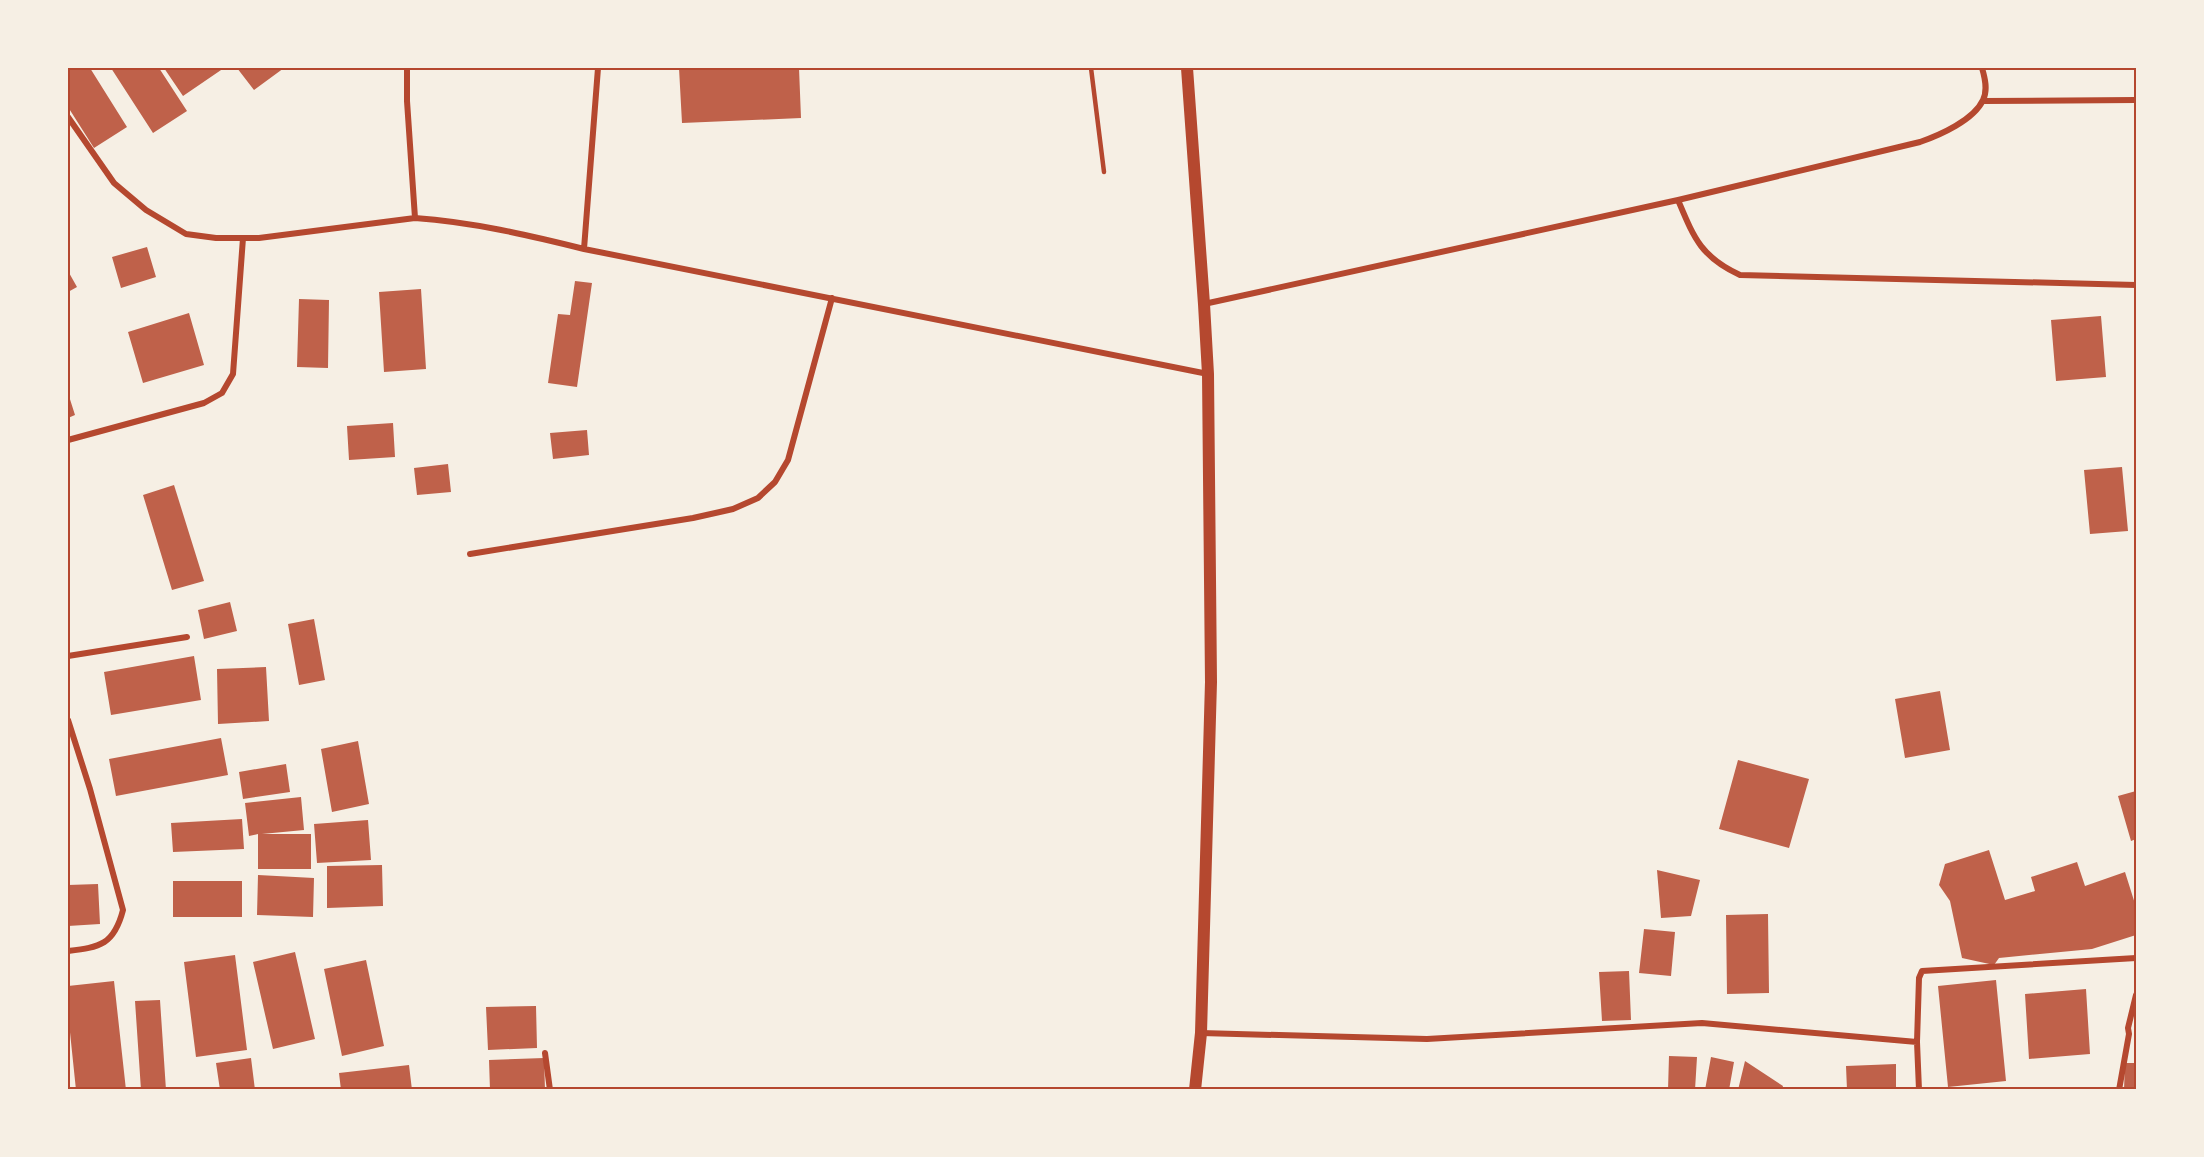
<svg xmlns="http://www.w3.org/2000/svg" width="2204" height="1157" viewBox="0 0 2204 1157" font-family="Signika,sans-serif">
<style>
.building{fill:#bf614a}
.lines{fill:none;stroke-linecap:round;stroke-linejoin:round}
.service{stroke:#b5482f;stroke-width:4.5}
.minor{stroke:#b5482f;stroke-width:6}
.secondary{stroke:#b5482f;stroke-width:12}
.neatline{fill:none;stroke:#b5482f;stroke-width:2}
</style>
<rect width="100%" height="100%" fill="#f6efe4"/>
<path class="building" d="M68,68H90L127,127L94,148L68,107Z
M111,68H159L187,111L153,133Z
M164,68H224L183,96Z
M237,68H284L254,90Z
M679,68H799L801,118L682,123Z
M147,247L156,277L121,288L112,257Z
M68,271L77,287L68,292Z
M575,281L592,283L577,387L548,383L558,314L570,315Z
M421,289L426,369L384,372L379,292Z
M299,299L329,300L328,368L297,367Z
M189,313L204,365L143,383L128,332Z
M2101,316L2106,377L2056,381L2051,320Z
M68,393L75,415L68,418Z
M393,423L395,457L349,460L347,426Z
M587,430L589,455L553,459L550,433Z
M448,464L451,492L417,495L414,468Z
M2122,467L2128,531L2090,534L2084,470Z
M174,485L204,581L172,590L143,495Z
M230,602L237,631L204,639L198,610Z
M314,619L325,680L299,685L288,624Z
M194,656L201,700L111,715L104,672Z
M266,667L269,721L218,724L217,669Z
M1940,691L1950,750L1905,758L1895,699Z
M221,738L228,775L116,796L109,759Z
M358,741L369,804L332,812L321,749Z
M1738,760L1809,779L1789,848L1719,829Z
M286,764L290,792L243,799L239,772Z
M2136,791V839L2131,841L2118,796Z
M301,797L304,830L262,834H311V869H258V834L249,836L245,803Z
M242,819L244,849L173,852L171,823Z
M368,820L371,860L317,863L314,824Z
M1989,850L2005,900L2035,891L2031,877L2077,862L2085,886L2125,872L2136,907V935L2092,949L1999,958L1994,965L1962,958L1950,901L1939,885L1945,864Z
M382,865L383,906L327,908V866Z
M1657,870L1700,880L1691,916L1661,918Z
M258,875L314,878L313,917L257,915Z
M173,881H242V917H173Z
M98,884L100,924L68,926V885Z
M1768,914L1769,993L1727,994L1726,915Z
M1644,929L1675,932L1671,976L1639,973Z
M295,952L315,1039L273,1049L253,962Z
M235,955L247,1050L196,1057L184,962Z
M366,960L384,1046L342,1056L324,969Z
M1629,971L1631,1020L1602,1021L1599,972Z
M1996,980L2006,1081L1948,1087L1938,986Z
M114,981L126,1090H76L68,1013V986Z
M2086,989L2090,1054L2029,1059L2025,994Z
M160,1000L166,1090H141L135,1001Z
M536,1006L537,1048L488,1050L486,1007Z
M1669,1056L1697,1057L1695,1090H1668Z
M1711,1057L1734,1062L1729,1090H1705Z
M251,1058L255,1090H220L216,1063Z
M544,1058L545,1090H490L489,1060Z
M1745,1061L1783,1086L1782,1090H1738Z
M2125,1063H2136V1090H2124Z
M1896,1064V1090H1847L1846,1066Z
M409,1065L412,1090H341L339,1073Z"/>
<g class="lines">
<path class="service" d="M1091,68L1104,172"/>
<path class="minor" d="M407,68V101L415,218C472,222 528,235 584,249L1208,374
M1983,101L2136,100
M68,117L114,183L146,210L186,234L216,238H259L415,218
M1678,200C1694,238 1701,257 1740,275L2136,285
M584,249L598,68
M1204,304L1678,200L1920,142C1940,135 1974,120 1983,100C1988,90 1985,78 1982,68
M68,440L204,403L222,393L233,374L243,238
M470,554L693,518L733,509L758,498L775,482L788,460L832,298
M68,656L187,637
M68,720L90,789L123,910C114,945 100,947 68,951
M1201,1033L1427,1039L1702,1023L1917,1042
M545,1053L550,1090
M1919,1090L1917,1042L1919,978L1922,971L2136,958
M2119,1090L2129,1034L2128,1028L2136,995"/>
<path class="secondary" d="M1187,68L1204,304L1208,374L1211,682L1201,1033L1195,1090"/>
</g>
<rect width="2204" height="1157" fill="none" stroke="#f6efe4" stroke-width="138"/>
<rect x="69" y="69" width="2066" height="1019" class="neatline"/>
</svg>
